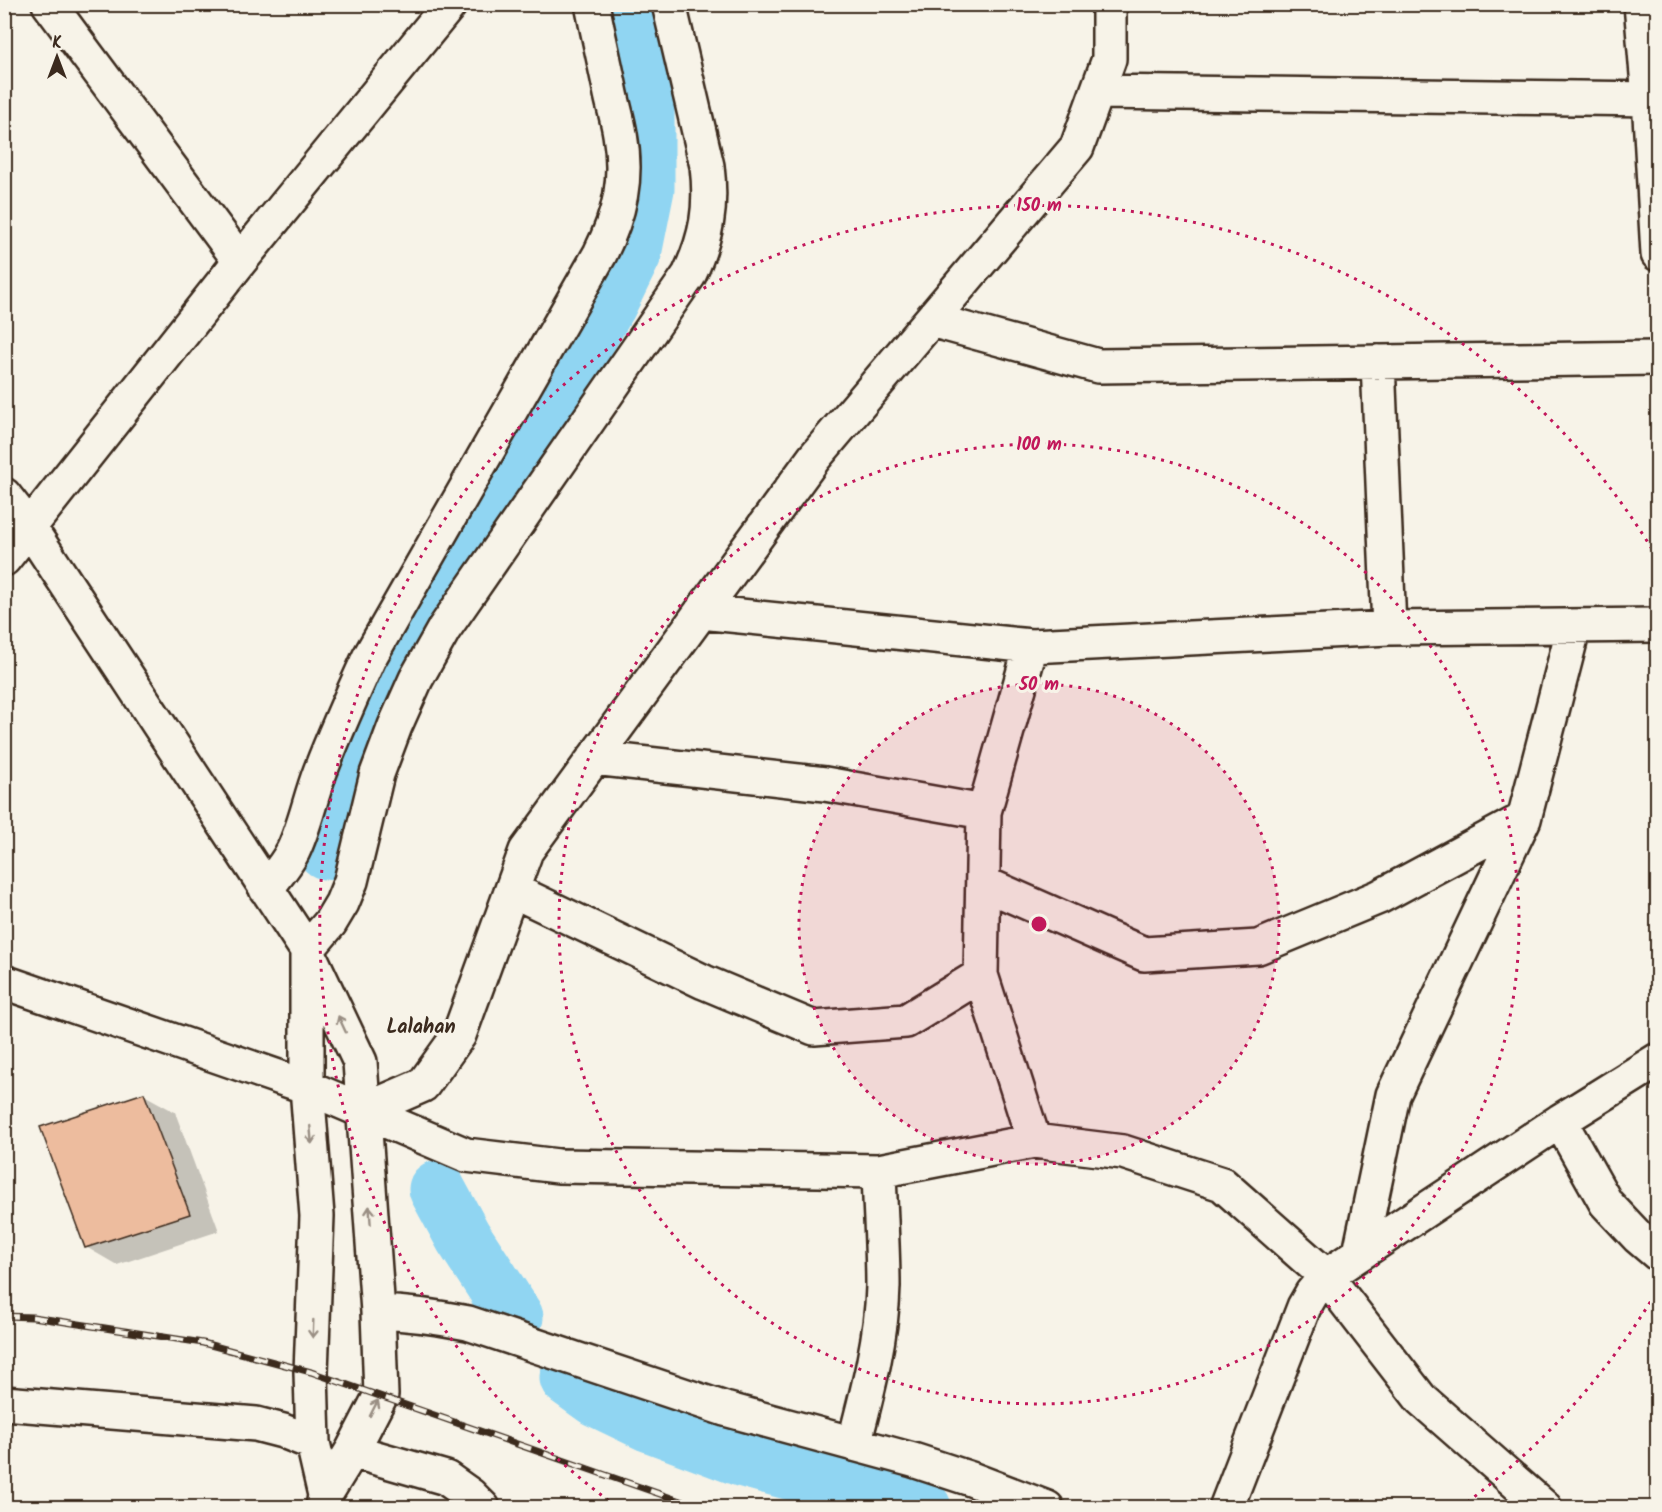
<svg xmlns="http://www.w3.org/2000/svg" width="1662" height="1512" viewBox="0 0 1662 1512" font-family="Kalam,sans-serif">
<style>
.shadow{fill:#0003}
.lines{fill:none;stroke-linecap:round;stroke-linejoin:round}
.river{stroke:#90d5f2;stroke-width:57}
.building{fill:#edbc9e;stroke:#3b2a1e;stroke-width:1.5}
.minor-casing{stroke:#3b2a1e;stroke-width:38}
.minor{stroke:#f7f3e8;stroke-width:33}
.rail-casing{stroke:#3b2a1e;stroke-width:7}
.rail{stroke:#f7f3e8;stroke-width:4.5;stroke-dasharray:14;stroke-linecap:butt}
.oneway{stroke:#998e83}
.ring{fill:none;stroke:#c2185b;stroke-width:3;stroke-dasharray:3 6}
.labels{text-anchor:middle;stroke-width:6;stroke-linejoin:round;paint-order:stroke}
.quarter-label{font-size:20px;font-weight:bold;fill:#3b2a1e;stroke:#f7f3e8}
.centre{fill:#c2185b;stroke:#f7f3e8;stroke-width:3}
.ring-label{font-size:18px;text-anchor:middle;font-weight:bold;fill:#c2185b;stroke:#f7f3e8;stroke-width:6;stroke-linejoin:round;paint-order:stroke}
</style>
<rect width="100%" height="100%" fill="#f7f3e8"/>
<filter id="ink" filterUnits="userSpaceOnUse"><feTurbulence type="fractalNoise" baseFrequency=".0167" numOctaves="2"/><feDisplacementMap in="SourceGraphic" scale="12" xChannelSelector="R" yChannelSelector="G"/><feConvolveMatrix kernelMatrix="1 2 1 2 8 2 1 2 1" color-interpolation-filters="sRGB"/></filter>
<g filter="url(#ink)">
<path class="shadow" d="M144,1095L175,1112L219,1231L117,1265L86,1247Z"/>
<g class="lines">
<path class="river" d="M326,851L338,793L360,732L400,654L525,441L608,305L633,254L646,189V108L627,4
M437,1189L463,1237L515,1317
M568,1378L596,1398L648,1423L744,1459L923,1508"/>
</g>
<path class="building" d="M144,1093L190,1214L85,1248L40,1127Z"/>
<g class="lines">
<defs>
<path id="minor" d="M49,4L240,261
M1641,4L1649,98L1658,254
M1097,92L1658,99
M931,320L1098,366L1658,358
M1378,362L1389,628
M4,495L29,527L307,950L360,1062L378,1312L381,1395L352,1451L325,1495
M4,559L240,261L450,4
M701,612L1031,646L1389,628L1658,625
M1031,646L984,812L981,975L1034,1141
M594,758L825,784L984,812
M983,883L1144,954L1258,947L1379,897L1524,819
M266,889C276,876 286,865 293,851C305,826 310,798 320,772C335,733 352,695 369,658L600,254C620,214 628,179 620,134C618,121 614,108 611,94C605,64 598,34 592,4
M512,890L704,982L814,1028L906,1021L981,975
M4,982L307,1087L466,1155L558,1166L879,1171L1034,1141L1123,1152L1222,1184L1326,1276L1421,1399L1545,1508
M363,1111L423,1085L459,1035L526,851L814,458L1077,147L1109,59V4
M1560,1121L1606,1203L1638,1237L1658,1254
M1360,1253L1393,1095L1524,819L1574,626
M378,1312C409,1313 437,1317 468,1323L725,1409L913,1460L971,1479L1047,1508
M4,1403L256,1424L283,1431L313,1443
M854,1444C867,1394 882,1338 883,1286C883,1248 880,1209 879,1171
M352,1451L446,1478L470,1495L483,1508
M323,1508L325,1495L313,1443L311,1372L317,1216L307,1087V950L330,923L342,903L351,881L377,774L395,726L416,679L444,629L689,275C707,237 712,207 707,166L669,4
M1226,1508L1304,1307L1312,1293L1326,1276L1560,1121L1658,1060"/>
</defs>
<use href="#minor" class="minor-casing"/>
<use href="#minor" class="minor"/>
<defs>
<path id="rail" d="M4,1316L33,1317L203,1343L311,1372L700,1508"/>
</defs>
<use href="#rail" class="rail-casing"/>
<use href="#rail" class="rail"/>
</g>
<defs><path id="oneway-shaft" d="M-6 0H5M1.5-3L5.5 0L1.5 3" fill="none" stroke-width="1.6" stroke-linecap="round" stroke-linejoin="round" transform="scale(1.5)"/></defs>
<g class="oneway">
<use href="#oneway-shaft" transform="translate(342 1024) rotate(-115)"/>
<use href="#oneway-shaft" transform="translate(311 1135) rotate(85)"/>
<use href="#oneway-shaft" transform="translate(370 1215) rotate(-94)"/>
<use href="#oneway-shaft" transform="translate(313 1329) rotate(92)"/>
<use href="#oneway-shaft" transform="translate(374 1408) rotate(-63)"/>
</g>
</g>
<circle cx="1039" cy="924" r="240" fill="#c2185b" fill-opacity=".12"/>
<g class="ring">
<circle cx="1039" cy="924" r="240"/>
<circle cx="1039" cy="924" r="480"/>
<path d="M1655 1294A719 719 0 0 1 1462 1506M616 1506A719 719 0 1 1 1655 554"/>
</g>
<g class="labels">
<g class="quarter-label">
<text x="421" y="1033">Lalahan</text>
</g>
</g>
<circle cx="1039" cy="924" r="9" class="centre"/>
<g class="ring-label">
<text x="1039" y="211">150 m</text>
<text x="1039" y="450">100 m</text>
<text x="1039" y="690">50 m</text>
</g>
<rect width="1662" height="1512" fill="none" stroke="#f7f3e8" stroke-width="24"/>
<rect x="12" y="12" width="1638" height="1488" fill="none" stroke="#3b2a1e" stroke-width="2" filter="url(#ink)"/>
<g transform="translate(57 57)" stroke="#f7f3e8" stroke-width="4.5" paint-order="stroke">
<path d="M0-4.5L10 22L0 15L-10 22Z" fill="#3b2a1e"/>
<text y="-9" font-size="16" font-weight="bold" text-anchor="middle" fill="#3b2a1e">K</text>
</g>
</svg>
